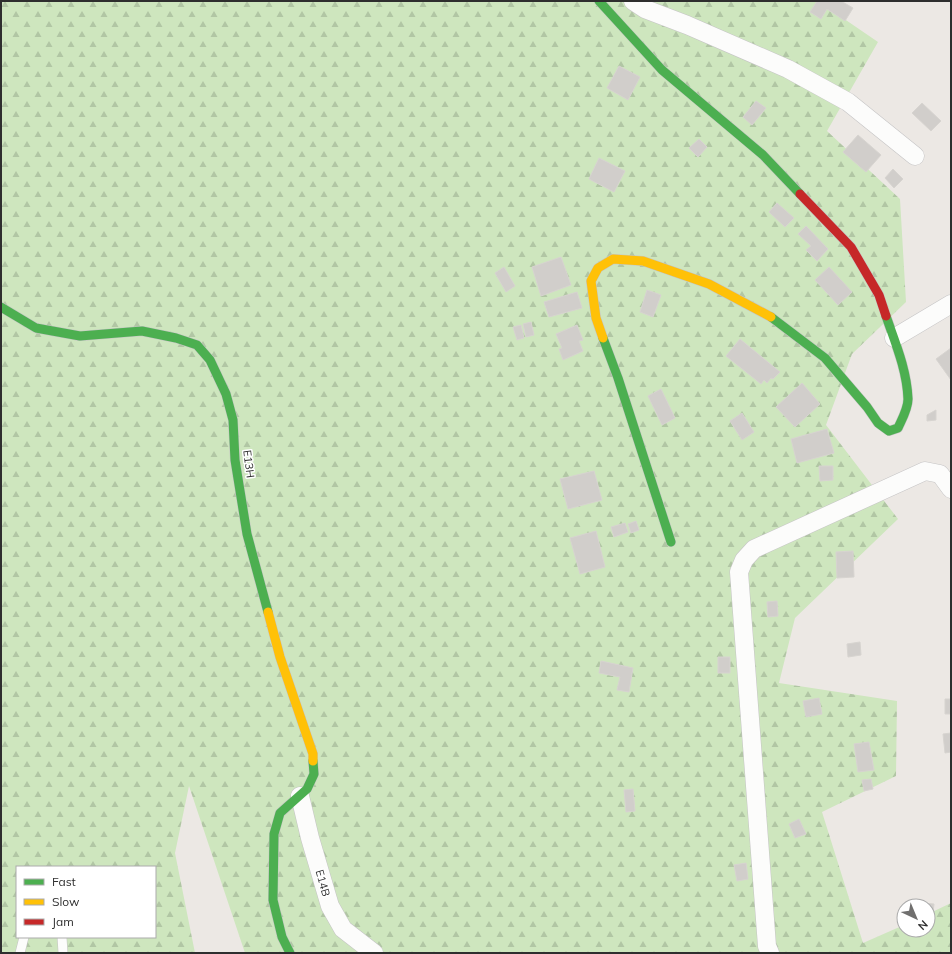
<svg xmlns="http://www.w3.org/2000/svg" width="952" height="954" viewBox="0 0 952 954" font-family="Mulish,sans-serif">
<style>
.forest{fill:url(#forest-firs);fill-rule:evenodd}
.building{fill:#d1cecb;stroke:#d7d4d0}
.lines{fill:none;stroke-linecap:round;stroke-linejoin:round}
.lane-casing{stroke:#c5c4c5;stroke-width:10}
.street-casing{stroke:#c5c4c5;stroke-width:19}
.fast-casing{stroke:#c5c4c5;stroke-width:10}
.slow-casing{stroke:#c5c4c5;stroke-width:10}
.jam-casing{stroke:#c5c4c5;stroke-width:10}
.lane{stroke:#fcfcfb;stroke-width:9}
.street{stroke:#fcfcfb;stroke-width:18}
.fast{stroke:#4caf50;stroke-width:9}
.slow{stroke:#ffc107;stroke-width:9}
.jam{stroke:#c62828;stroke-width:9}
.labels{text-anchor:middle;stroke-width:3;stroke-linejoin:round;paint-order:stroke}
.street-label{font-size:11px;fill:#2e2e2e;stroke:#fff}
</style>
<defs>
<pattern id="forest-firs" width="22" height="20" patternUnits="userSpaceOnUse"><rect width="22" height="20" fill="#cee6be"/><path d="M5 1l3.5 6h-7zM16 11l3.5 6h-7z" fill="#b1c6a4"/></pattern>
</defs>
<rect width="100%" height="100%" fill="#ece8e4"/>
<path class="forest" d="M1,1H818L878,42L827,131L900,199L906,302L852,354L826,425L898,519L795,618L779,683L897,701L896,776L822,812L863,943L904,925V930H928V914L951,903V953H245L189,786L175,853L195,953H1ZM17,867H155V937H17Z"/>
<path class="building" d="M817,1H841L853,8L845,21L827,9L821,19L810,12Z
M619,66L640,77L628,100L607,88Z
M756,101L766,108L752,125L743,117Z
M922,103L941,121L931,131L912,113Z
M858,135L881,155L866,172L843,152Z
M699,139L707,147L698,157L689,148Z
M599,158L625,171L614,192L589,179Z
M893,169L903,179L894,188L885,178Z
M777,203L794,218L785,227L769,212Z
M806,226L828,249L817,261L806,250L811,246L798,234Z
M561,257L571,285L541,296L532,267Z
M504,267L515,286L506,292L495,273Z
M829,267L852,292L838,305L815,280Z
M647,290L661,295L653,317L640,312Z
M577,292L582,308L549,317L544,302Z
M531,322L534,335L526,337L523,324Z
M521,325L524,338L517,340L513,327Z
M577,325L583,340L579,341L583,351L563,360L559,349L562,348L556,334Z
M740,339L780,372L773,379L771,378L767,383L764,380L761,384L726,356Z
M951,348V380L936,359Z
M802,383L820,404L795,427L776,407Z
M661,389L675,418L662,425L648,396Z
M936,410V420L927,421V415Z
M742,413L754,432L742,440L730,421Z
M827,429L834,453L797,463L791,439Z
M819,466H833V480L820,481Z
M594,471L602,500L568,509L560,479Z
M636,521L639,530L631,533L628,524Z
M625,523L628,532L614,537L611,527Z
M596,531L605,567L580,574L570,538Z
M853,551L854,577L837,578L836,552Z
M777,601L778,616L768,617L767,602Z
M860,642L861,655L848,657L847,644Z
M718,657H730V673H718Z
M601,661L633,668L629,692L617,690L620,677L599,673Z
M819,698L822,714L806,717L803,701Z
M945,699H951V714H945Z
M951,733V752L945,753L943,734Z
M869,742L874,770L858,772L854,744Z
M871,779L873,789L864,791L862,780Z
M633,789L635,811L626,812L624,790Z
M799,819L806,834L795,838L789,824Z
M746,863L748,879L737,881L734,865Z
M923,903L934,904L932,920L928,919V906H923Z"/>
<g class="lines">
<defs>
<path id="lane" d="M62,937L63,953
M20,953L24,937"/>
<path id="street" d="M633,1L645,9L687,25L788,69L848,102L915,156
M894,338L951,304
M300,796L310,838L330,906L343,929L374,953
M770,953L767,946L739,572L744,560L754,549L925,471L940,474L951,489"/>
<path id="fast" d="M599,1L662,70L763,155L800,194
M1,307L36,328L80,336L142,331L176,338L197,345L210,360L226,394L233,420L235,460L247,534L268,612
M771,317L825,358L867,407L878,423L889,431L898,428C902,419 908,409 908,399C907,370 895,342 886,316
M603,338L618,378L671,542
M290,953L282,937L273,900L274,834L280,813L307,789L314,774L313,761"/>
<path id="slow" d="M603,338L596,318L591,281L598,268L613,259L643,261L709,284L771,317
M268,612L280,657L313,754V761"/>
<path id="jam" d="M800,194L851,247L879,295L886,316"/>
</defs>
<use href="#lane" class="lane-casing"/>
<use href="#street" class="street-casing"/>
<use href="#fast" class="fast-casing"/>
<use href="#slow" class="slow-casing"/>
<use href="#jam" class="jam-casing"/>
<use href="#lane" class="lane"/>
<use href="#street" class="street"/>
<use href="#fast" class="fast"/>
<use href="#slow" class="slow"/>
<use href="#jam" class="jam"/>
</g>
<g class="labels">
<g class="street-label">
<text transform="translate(249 464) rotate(83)" y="4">E13H</text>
<text transform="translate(323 883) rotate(74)" y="4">E14B</text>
</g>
</g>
<rect width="952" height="954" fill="none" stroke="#2e2e2e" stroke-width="4"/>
<rect x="16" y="866" width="140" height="72" fill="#ffffff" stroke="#ababab"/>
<rect x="24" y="879" width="20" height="6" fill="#4caf50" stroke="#ababab"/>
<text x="52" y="886" font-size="12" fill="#2e2e2e">Fast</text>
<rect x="24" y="899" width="20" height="6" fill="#ffc107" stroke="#ababab"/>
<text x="52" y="906" font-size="12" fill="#2e2e2e">Slow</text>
<rect x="24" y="919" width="20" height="6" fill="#c62828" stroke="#ababab"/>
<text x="52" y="926" font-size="12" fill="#2e2e2e">Jam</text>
<g transform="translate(916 918) rotate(136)"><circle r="19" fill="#ffffff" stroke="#ababab"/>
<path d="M0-3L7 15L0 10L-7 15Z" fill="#706f6e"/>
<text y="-6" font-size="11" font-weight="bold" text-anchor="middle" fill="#2e2e2e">N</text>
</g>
</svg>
